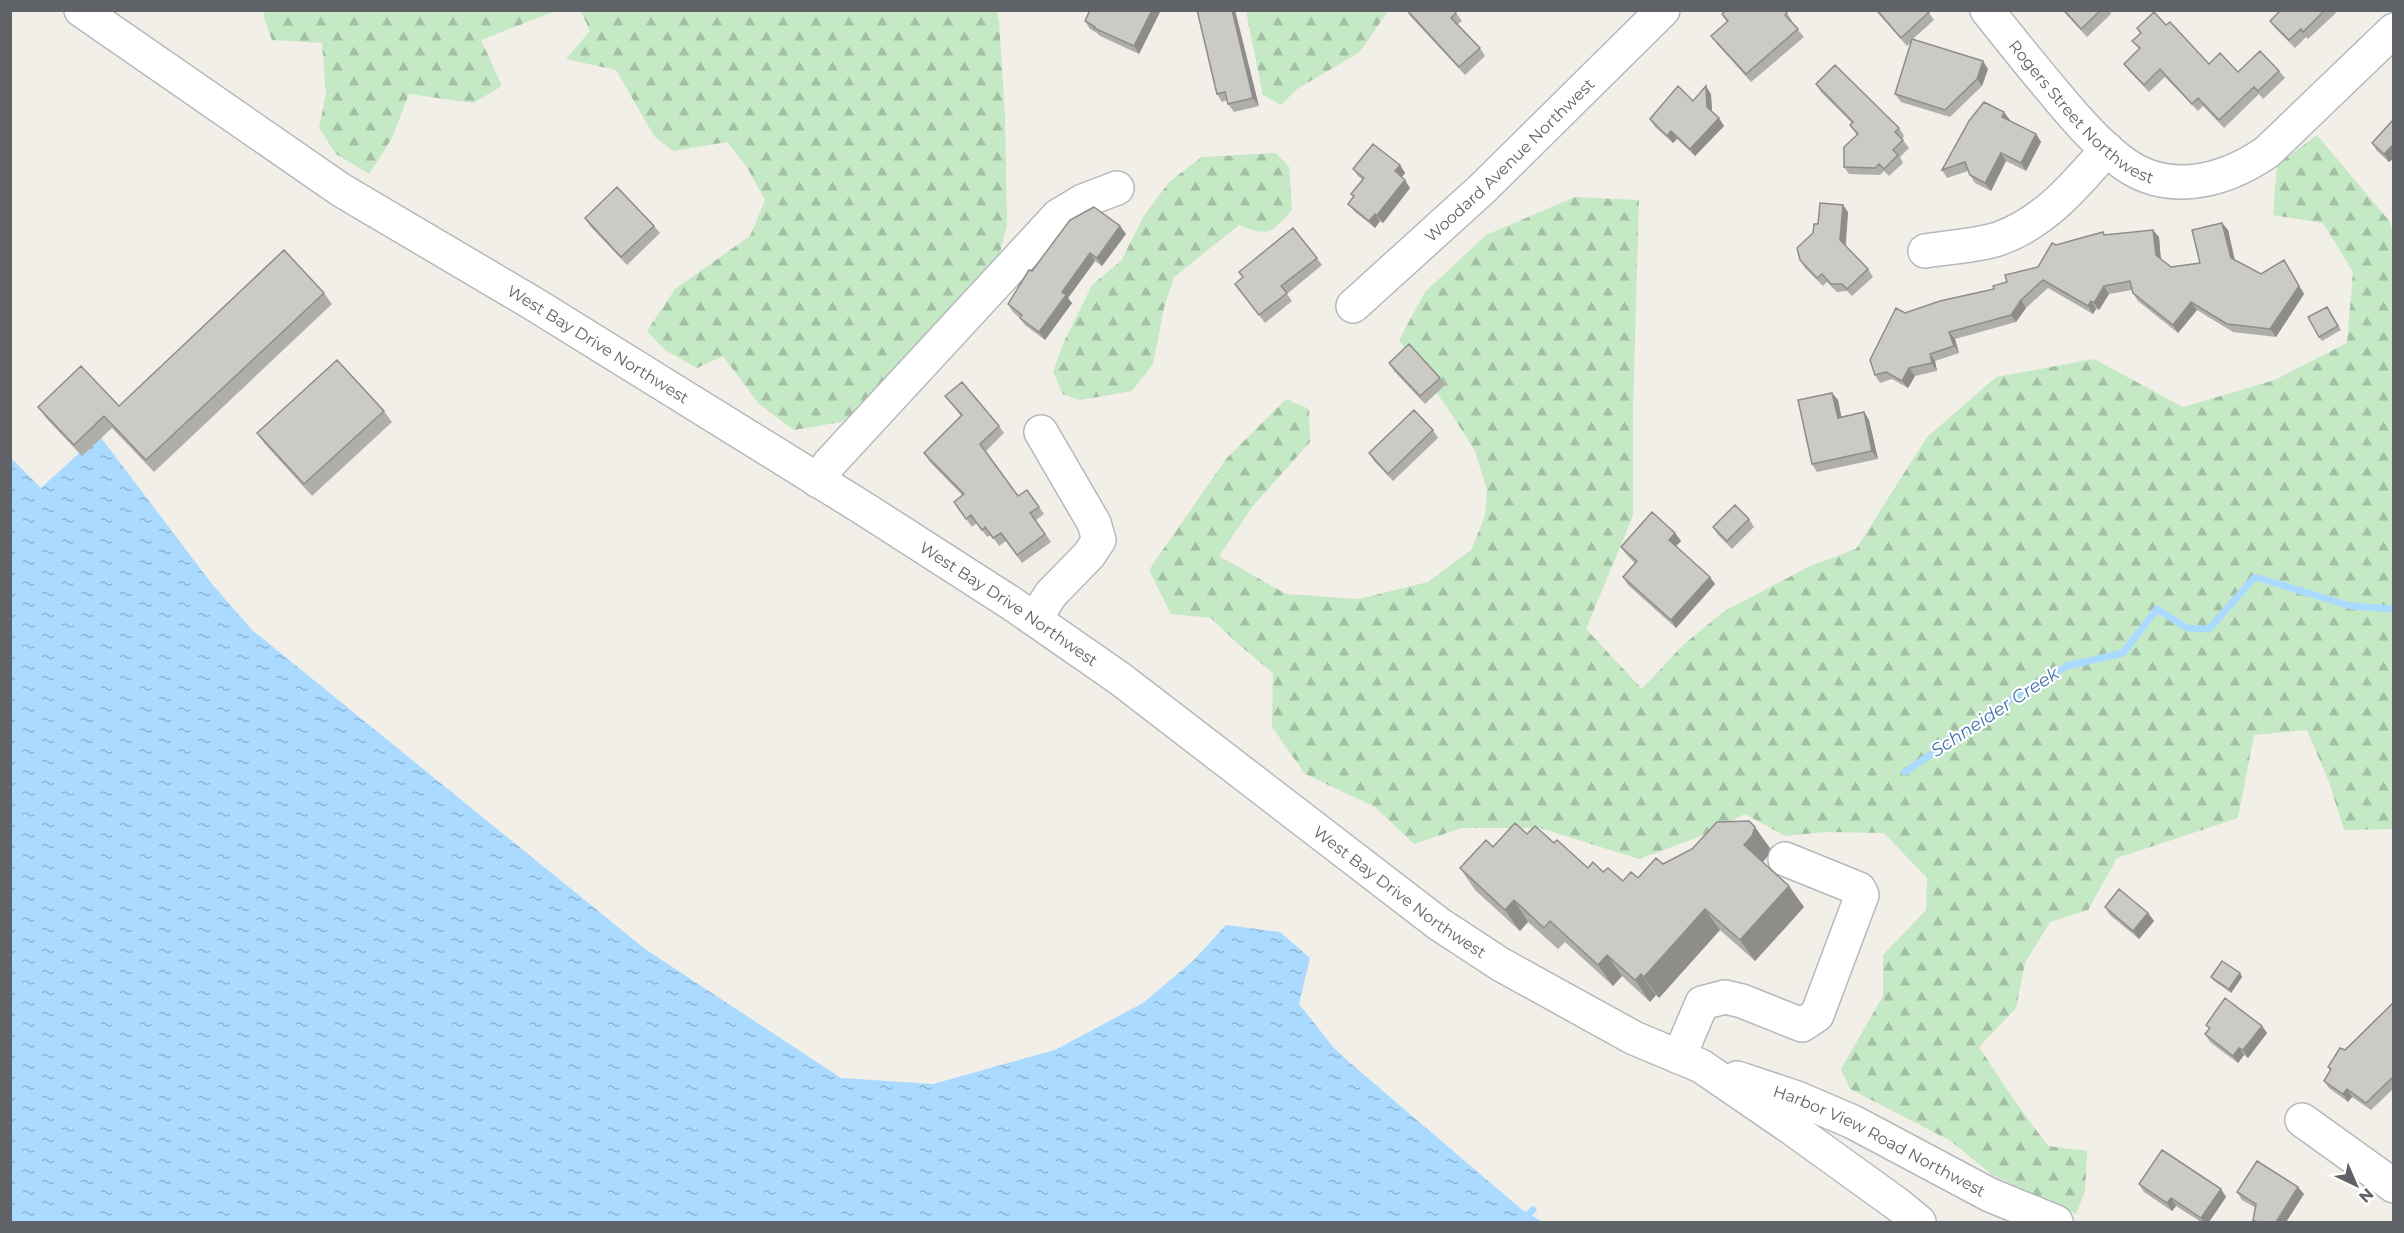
<svg xmlns="http://www.w3.org/2000/svg" width="2404" height="1233" viewBox="0 0 2404 1233" font-family="Montserrat,sans-serif">
<style>
.forest{fill:url(#forest-firs)}
.water{fill:url(#water-ripples)}
.lines{fill:none;stroke-linecap:round;stroke-linejoin:round}
.stream{stroke:#aadaff;stroke-width:7}
.minor-casing{stroke:#b5b8bc;stroke-width:36}
.minor{stroke:#fff;stroke-width:33}
.wall{fill:#afaea9}
.shaded-wall{fill:#8f8d8a}
.building{fill:#cccac5;stroke:#8f8d8a;stroke-width:1.5}
.labels{text-anchor:middle;stroke-width:4.5;stroke-linejoin:round;paint-order:stroke}
.street-label{font-size:16px;fill:#5f6368;stroke:#fff}
.water-label{font-size:18px;font-style:italic;fill:#4174aa;stroke:#fff}
</style>
<defs>
<pattern id="forest-firs" width="22" height="20" patternUnits="userSpaceOnUse" patternTransform="scale(1.5)"><rect width="22" height="20" fill="#c5e8c5"/><path d="M5 1l3.5 6h-7zM16 11l3.5 6h-7z" fill="#a3c0a4"/></pattern>
<pattern id="water-ripples" width="26" height="14" patternUnits="userSpaceOnUse" patternTransform="scale(1.5)"><rect width="26" height="14" fill="#aadaff"/><path d="M2 4q2-2 4 0t4 0M15 11q2-2 4 0t4 0" fill="none" stroke="#8eb4d2"/></pattern>
</defs>
<rect width="100%" height="100%" fill="#f1efe8"/>
<path class="forest" d="M267,11V10L556,11L481,40L502,86L473,103L409,94L392,138L369,174L336,154L319,128L326,94L322,43L272,40L263,15Z
M581,11H997L999,21L1005,115L1007,225L985,310L961,345L914,385L888,388L841,422L794,430L759,404L723,356L697,368L665,350L647,331L675,289L750,236L765,200L747,167L727,142L673,151L654,136L616,70L566,59L590,31Z
M1246,11V10L1388,11L1360,52L1297,89L1281,105L1263,95Z
M2317,135L2390,222L2393,235V829L2344,830L2329,782L2307,730L2254,735L2238,818L2117,858L2088,910L2050,922L2025,963L2016,1008L1979,1047L2014,1100L2048,1146L2087,1151L2085,1191L2076,1214L1992,1175L1951,1141L1850,1089L1841,1069L1883,996V955L1926,910L1927,878L1884,833L1825,832L1785,836L1745,814L1696,838L1639,859L1540,828H1462L1414,844L1375,807L1305,774L1272,727L1273,673L1237,643L1211,618L1171,614L1149,570L1226,459L1286,399L1309,409L1310,442L1252,507L1219,556L1286,594L1359,599L1428,582L1471,550L1485,516L1487,490L1475,451L1451,413L1399,340L1425,292L1486,235L1575,197L1639,200L1633,410V516L1586,629L1642,689L1683,645L1723,612L1810,566L1856,549L1927,437L1996,377L2094,359L2183,407L2275,380L2347,343L2353,272L2323,223L2273,215L2277,165Z
M1276,153L1289,167L1292,210C1271,234 1269,237 1239,225L1174,277L1164,308L1153,364L1132,391L1080,400L1063,394L1053,372L1063,344L1092,285L1121,261L1145,214L1170,181L1202,157Z"/>
<path class="water" d="M99,435L212,584L252,630L645,949L841,1078L933,1084L1055,1050L1143,1003L1194,960L1226,925L1280,932L1310,958L1299,1004L1334,1048L1349,1062L1521,1209L1543,1222H11L10,457L41,488Z"/>
<g class="lines">
<path class="stream" d="M1905,772L2028,688L2067,666L2123,653L2157,609L2187,628L2209,629L2255,577L2351,606L2394,609
M1520,1222L1533,1210"/>
<defs>
<g id="minor">
<path id="s1" d="M81,10L341,190L534,304L863,508L1011,603L1119,678L1439,924L1500,964L1634,1038L1701,1066L1793,1129L1897,1204L1919,1222"/>
<path id="s2" d="M1987,10C2010,39 2033,68 2057,96C2075,118 2095,141 2118,159C2164,197 2222,183 2267,152L2394,30"/>
<path d="M1925,251C1949,247 1976,246 1998,239C2044,223 2076,185 2107,149"/>
<path id="s3" d="M1353,306L1482,189L1663,10"/>
<path d="M818,481L829,464L1058,216L1083,201L1117,188"/>
<path d="M1035,619L1051,594L1089,555L1099,540L1094,523L1041,432"/>
<path d="M1679,1057L1702,1003L1725,997L1742,1001L1802,1025L1817,1015L1862,895L1859,889L1785,859"/>
<path id="s4" d="M1737,1078L1797,1098L1853,1122L1990,1195L2056,1222"/>
<path d="M2302,1120L2394,1186"/>
</g>
</defs>
<use href="#minor" class="minor-casing"/>
<use href="#minor" class="minor"/>
</g>
<path class="wall" d="M1090,10H1161L1139,54L1100,36L1097,33L1090,29L1085,21Z
M1197,10L1259,106L1234,112L1228,104L1227,100L1222,102L1217,94Z
M1406,10L1456,13L1462,21L1458,24L1480,48L1485,56L1465,75L1410,16Z
M1875,10H1927L1934,20L1913,39L1988,69L1982,86L1950,117L1901,102L1895,94L1912,41L1907,46Z
M2062,10H2110L2111,14L2087,37Z
M2281,10H2334L2336,13L2308,39L2306,37L2295,48L2275,28L2270,21Z
M1787,13L1792,21L1791,22L1804,37L1751,82L1717,44L1711,36L1727,22L1722,14Z
M2166,25L2209,64L2238,72L2279,71L2285,78L2263,99L2259,94L2224,128L2203,106L2198,111L2165,77L2149,92L2129,71L2124,64L2139,49L2132,41L2141,33L2137,28Z
M1816,84L1899,128L1904,136L1902,139L1909,148L1900,157L1903,163L1889,176L1884,171L1880,175L1849,174L1844,167L1857,135L1850,125L1852,123L1821,92Z
M1711,94L1712,112L1724,126L1695,156L1677,139L1673,143L1655,127L1650,119L1693,101Z
M2394,119V158L2389,162L2377,151L2372,143Z
M2010,120L2036,134L2041,142L2026,171L2006,161L1991,191L1975,183L1970,175L1968,171L1947,178L1942,170Z
M1400,165L1405,173L1402,177L1410,188L1383,223L1380,221L1375,228L1354,211L1348,204L1353,197L1351,194L1363,180L1358,176L1353,169Z
M1848,212L1846,246L1868,269L1873,277L1852,296L1847,291L1837,292L1827,282L1823,286L1805,268L1800,260L1818,224Z
M585,218L654,226L660,233L627,265L590,226Z
M2222,223L2228,230L2235,260L2261,274L2284,260L2304,294L2276,337L2233,332L2197,310L2178,333L2138,301L2133,293L2132,290L2109,294L2099,310L2096,309L2093,314L2048,288L2026,308L2016,322L1955,339L1959,353L1935,361L1937,371L1915,376L1908,388L1892,379L1880,383L1875,375L1905,313L1994,289L2038,267L2056,245L2103,232L2105,235L2159,237L2161,259L2171,267L2200,263Z
M1120,226L1126,234L1102,266L1095,261L1068,298L1072,303L1045,340L1025,325L1020,318L1013,312L1008,304L1032,271Z
M1317,258L1322,265L1287,294L1292,301L1265,323L1235,284L1243,277Z
M324,293L332,304L154,472L112,428L82,456L46,418L38,407L119,406Z
M2327,307L2341,330L2322,341L2319,337Z
M1389,363L1440,378L1445,385L1425,404L1394,371Z
M1832,393L1838,400L1841,417L1864,412L1869,420L1878,459L1817,472L1812,464Z
M945,396L999,426L1004,433L986,451L1018,496L1027,490L1044,514L1036,520L1051,542L1022,563L1006,541L999,546L991,535L987,537L977,523L972,527L954,502L962,495L929,461L924,453L961,416Z
M384,411L392,422L312,496L265,444L257,433Z
M1433,430L1438,438L1393,481L1374,461L1369,453Z
M1749,519L1754,527L1732,549L1718,535L1713,527Z
M1675,533L1681,541L1676,546L1715,584L1676,628L1628,585L1623,577L1635,563L1626,554L1621,547Z
M1527,834L1554,843L1588,868L1603,872L1623,881L1638,878L1663,864L1770,848L1767,857L1763,862L1804,907L1755,961L1720,930L1659,998L1656,995L1650,1002L1622,976L1613,986L1565,942L1558,949L1528,922L1520,931L1475,890L1460,868L1493,847Z
M2105,907L2148,913L2154,921L2139,939L2110,915Z
M2240,973L2242,977L2231,993L2214,981L2211,977Z
M2394,1002V1088L2371,1110L2352,1097L2348,1102L2329,1088L2324,1081L2330,1070L2328,1067Z
M2206,1025L2262,1026L2267,1033L2248,1058L2244,1055L2238,1063L2210,1042L2205,1034L2209,1029Z
M2139,1184L2221,1189L2226,1197L2209,1222H2201L2176,1206L2172,1211L2144,1192Z
M2237,1192L2304,1194L2286,1222H2254L2253,1220L2256,1208L2242,1200Z"/>
<path class="shaded-wall" d="M1152,10H1161L1139,54L1134,46Z
M1232,10H1235L1259,106L1253,98Z
M1983,61L1988,69L1982,86L1977,79Z
M1706,86L1711,94L1712,115L1707,107Z
M2004,112L2010,120L2007,124L2002,117Z
M1719,118L1724,126L1695,156L1690,149Z
M1671,131L1677,139L1673,143L1667,136Z
M2036,134L2041,142L2026,171L2021,163Z
M2394,144V158L2389,162L2384,154Z
M2001,153L2006,161L1991,191L1985,183Z
M1400,165L1405,173L1401,178L1395,171Z
M1405,180L1410,188L1383,223L1377,215Z
M1843,205L1848,212L1845,248L1840,240Z
M1375,214L1380,221L1375,228L1369,221Z
M2222,223L2228,230L2236,266L2231,258Z
M1120,226L1126,234L1102,266L1097,258Z
M2153,230L2159,237L2161,263L2156,255Z
M1090,253L1095,261L1068,298L1072,303L1045,340L1039,332L1062,292Z
M2284,260L2304,294L2276,337L2270,329Z
M2104,286L2109,294L2099,310L2094,303Z
M2021,300L2026,308L2016,322L2011,315Z
M2091,301L2096,309L2093,314L2088,306Z
M2191,302L2197,310L2178,333L2173,325Z
M1949,332L1955,339L1959,353L1954,346Z
M1930,354L1935,361L1937,371L1932,363Z
M1909,368L1915,376L1908,388L1902,381Z
M1832,393L1838,400L1843,425L1838,418Z
M1864,412L1869,420L1878,459L1872,451Z
M1675,533L1681,541L1674,548L1669,540Z
M1710,577L1715,584L1676,628L1671,620Z
M1755,827L1770,848L1767,857L1759,866L1744,845Z
M1789,886L1804,907L1755,961L1740,940Z
M1514,900L1528,922L1520,931L1505,910Z
M1705,909L1720,930L1659,998L1644,977Z
M2148,913L2154,921L2139,939L2133,931Z
M1607,955L1622,976L1613,986L1598,965Z
M2240,973L2242,977L2231,993L2229,989Z
M1641,974L1656,995L1650,1002L1635,980Z
M2262,1026L2267,1033L2248,1058L2243,1050Z
M2239,1048L2244,1055L2238,1063L2233,1056Z
M2347,1089L2352,1097L2348,1102L2343,1094Z
M2298,1187L2304,1194L2286,1222H2276Z
M2221,1189L2226,1197L2209,1222H2204L2201,1218Z
M2171,1198L2176,1206L2172,1211L2167,1203Z"/>
<path class="building" d="M1090,10H1152L1134,46L1094,28L1095,27L1085,21Z
M1197,10H1232L1253,98L1228,104L1225,92L1217,94Z
M1407,10H1454L1456,13L1451,18L1480,48L1459,67Z
M1726,10H1784L1787,13L1785,15L1798,29L1746,74L1711,36L1728,21L1722,14Z
M1877,10H1927L1929,12L1901,38Z
M2064,10H2101L2081,29Z
M2281,10H2325L2303,32L2301,29L2289,40L2270,21Z
M2154,12L2166,25L2170,22L2209,64L2220,53L2238,72L2260,51L2279,71L2258,91L2254,87L2219,120L2198,98L2192,104L2160,69L2144,85L2124,64L2140,48L2132,41L2141,33L2137,28Z
M1912,39L1983,61L1977,79L1945,110L1895,94Z
M1835,65L1899,128L1895,132L1903,140L1893,150L1898,155L1884,169L1879,164L1875,168L1844,167V147L1858,134L1850,125L1853,122L1816,84Z
M1678,86L1693,101L1706,86L1707,107L1719,118L1690,149L1671,131L1667,136L1650,119Z
M1984,102L2004,112L2002,117L2036,134L2021,163L2001,153L1985,183L1970,175L1965,162L1942,170L1969,121Z
M2394,119V144L2384,154L2372,143Z
M1373,144L1400,165L1395,171L1405,180L1377,215L1375,214L1369,221L1348,204L1354,196L1351,194L1364,178L1353,169Z
M617,187L654,226L621,257L585,218Z
M1820,203L1843,205L1840,240L1868,269L1847,289L1842,284H1831L1822,274L1817,278L1800,260L1797,248L1813,233L1814,224H1818Z
M1094,207L1120,226L1097,258L1090,253L1062,292L1066,295L1039,332L1020,318L1022,315L1008,304L1029,270L1032,271L1070,220Z
M2222,223L2231,258L2261,274L2284,260L2299,286L2270,329L2227,324L2191,302L2173,325L2133,293L2130,281L2104,286L2094,303L2091,301L2088,306L2043,280L2021,300L2011,315L1949,332L1954,346L1930,354L1932,363L1909,368L1902,381L1886,372L1875,375L1870,360L1896,308L1905,313L1940,301L1994,289L1993,286L2007,282L2005,275L2038,267L2052,243L2056,245L2103,232L2104,235L2153,230L2156,255L2171,267L2200,263L2192,230Z
M1293,228L1317,258L1281,286L1287,293L1259,315L1235,284L1243,277L1239,272Z
M284,250L324,293L146,460L104,416L74,445L38,407L81,366L119,406Z
M2327,307L2338,326L2319,337L2308,317Z
M1409,344L1440,378L1420,396L1389,363Z
M337,360L384,411L304,484L257,433Z
M962,382L999,426L980,444L1018,496L1027,490L1039,507L1030,513L1045,534L1017,555L1001,533L993,538L985,527L982,530L971,515L966,519L954,502L964,494L924,453L962,415L945,396Z
M1832,393L1838,418L1864,412L1872,451L1812,464L1798,400Z
M1414,410L1433,430L1388,474L1369,453Z
M1735,505L1749,519L1727,541L1713,527Z
M1652,512L1675,533L1669,540L1710,577L1671,620L1623,577L1637,561L1621,547Z
M1749,821L1755,827L1752,836L1744,845L1789,886L1740,940L1705,909L1644,977L1641,974L1635,980L1607,955L1598,965L1550,921L1544,928L1514,900L1505,910L1460,868L1486,840L1493,847L1515,823L1527,834L1535,826L1554,843L1557,840L1588,868L1593,862L1603,872L1608,868L1623,881L1631,872L1638,878L1656,858L1663,864L1692,849L1717,822Z
M2119,889L2148,913L2133,931L2105,907Z
M2222,961L2240,973L2229,989L2211,977Z
M2225,998L2262,1026L2243,1050L2239,1048L2233,1056L2205,1034L2210,1028L2206,1025Z
M2394,1002V1076L2366,1103L2347,1089L2343,1094L2324,1081L2331,1069L2328,1067L2340,1048L2345,1050Z
M2162,1150L2221,1189L2201,1218L2171,1198L2167,1203L2139,1184Z
M2257,1161L2298,1187L2276,1222H2257L2253,1220L2256,1204L2237,1192Z"/>
<g class="labels">
<g class="street-label">
<text dy="6" stroke="none"><textPath href="#s2" startOffset="140">Rogers Street Northwest</textPath></text>
<text dy="6" stroke="none"><textPath href="#s3" startOffset="214">Woodard Avenue Northwest</textPath></text>
<text dy="6" stroke="none"><textPath href="#s1" startOffset="616">West Bay Drive Northwest</textPath></text>
<text dy="6" stroke="none"><textPath href="#s1" startOffset="1102">West Bay Drive Northwest</textPath></text>
<text dy="6" stroke="none"><textPath href="#s1" startOffset="1588">West Bay Drive Northwest</textPath></text>
<text dy="6" stroke="none"><textPath href="#s4" startOffset="156">Harbor View Road Northwest</textPath></text>
</g>
<g class="water-label">
<text transform="translate(1995 712) rotate(-33)" y="6">Schneider Creek</text>
</g>
</g>
<rect width="2404" height="1233" fill="none" stroke="#5f6368" stroke-width="24"/>
<g transform="translate(2356 1185) rotate(136)" stroke="#ffffff" stroke-width="4.5" paint-order="stroke">
<path d="M0-4.5L10 22L0 15L-10 22Z" fill="#5f6368"/>
<text y="-9" font-size="16" font-weight="bold" text-anchor="middle" fill="#5f6368">N</text>
</g>
</svg>
